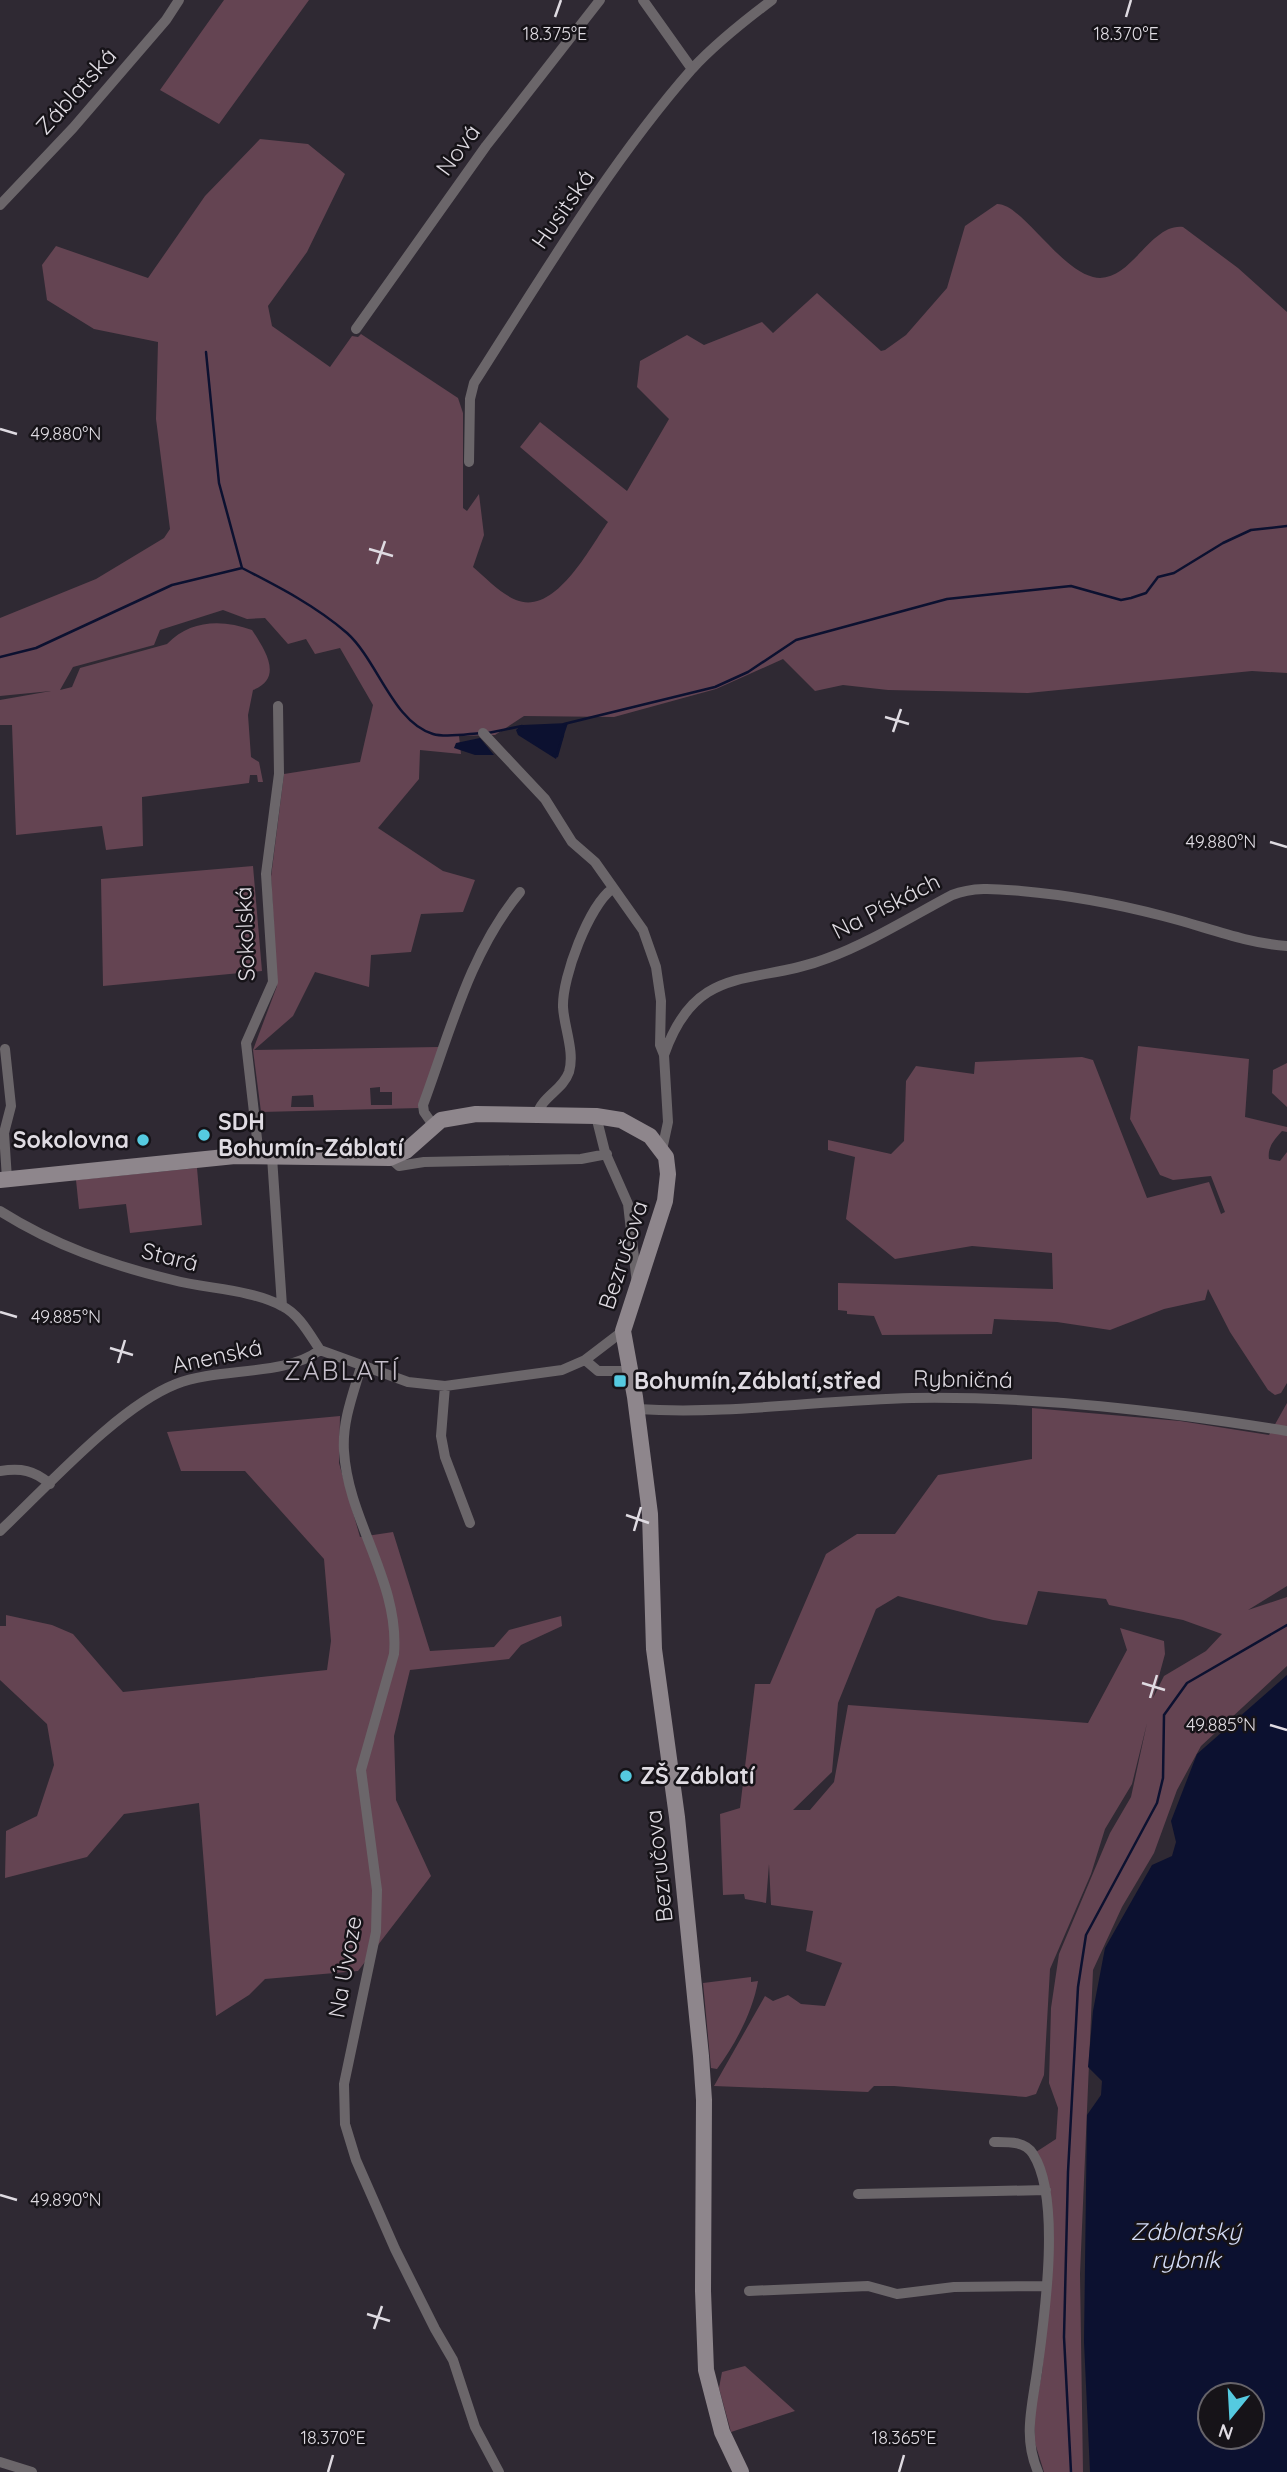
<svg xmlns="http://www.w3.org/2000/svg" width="1287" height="2472" viewBox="0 0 1287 2472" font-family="Quicksand,sans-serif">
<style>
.green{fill:#644452;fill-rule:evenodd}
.water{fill:#0c1130;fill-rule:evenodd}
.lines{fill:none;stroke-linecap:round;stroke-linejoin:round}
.stream{stroke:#0c1130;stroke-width:2.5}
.street{stroke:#6b666a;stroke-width:10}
.secondary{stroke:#8e868c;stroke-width:16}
.ticks{fill:none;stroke:#dfdbe2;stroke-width:2.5}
.poi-dot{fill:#55cae0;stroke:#161318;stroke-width:2.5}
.labels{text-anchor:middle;stroke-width:5;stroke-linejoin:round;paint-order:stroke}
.street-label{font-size:23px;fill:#dfdbe2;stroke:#161318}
.poi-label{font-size:23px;font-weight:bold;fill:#dfdbe2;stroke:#161318;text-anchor:start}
.water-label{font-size:24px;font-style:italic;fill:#d3dbf5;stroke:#161318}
.quarter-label{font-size:26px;letter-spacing:2px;fill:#c4bdc9;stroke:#161318}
.ticks-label{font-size:18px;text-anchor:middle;fill:#dfdbe2;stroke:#161318;stroke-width:5;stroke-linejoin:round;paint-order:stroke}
</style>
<rect width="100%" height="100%" fill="#2f2933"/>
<path class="green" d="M224,0H309L219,124L160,90Z
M260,139L308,144L345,174L307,252L268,306L272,326L330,367L352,336L358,337L361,334L458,398L463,413V508L467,511L479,494L484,535L473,567C486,578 501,594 516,600C555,616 589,549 608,522L520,447L540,422L627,491L669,419L637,387L640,361L687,335L704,345L762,322L773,333L817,293L881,351L885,350L906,335L947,288L965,226L997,204C1021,203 1058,268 1093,277C1130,286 1149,223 1183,227L1238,268L1287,312V673L1252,671L1028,693L888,690L843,685L815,691L783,659L716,689L614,717L524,716L495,735L459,736L461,754L420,750L419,779L378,828L443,871L475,880L463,912L421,914L411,952L371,955L369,987L315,972L293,1016L254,1050L439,1047L420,1108L261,1112L253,1050L277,986L271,877L284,774L360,762L373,705L340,648L315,654L306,639L288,644L265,618L247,619L223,610L160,630L154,645L73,667L60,690L72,687L80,668L167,644C190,620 222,619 252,630C265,650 284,678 253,690L248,715L251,757L259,762L263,782H258L257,775H250L249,783L142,797L143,846L106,850L102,826L16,835L12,725H0V700L51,691L0,696V618L96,579L164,538L170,529L156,419L158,342L94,329L47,300L42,265L56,246L148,278L205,196ZM380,1087V1092H392V1105H371L370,1088ZM313,1095L314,1107H291L292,1096Z
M253,866L262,971L103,986L101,879Z
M1138,1046L1249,1059L1245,1117L1287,1127V1132L1282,1131C1275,1139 1267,1147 1269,1159L1280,1161L1287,1152V1383L1281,1393L1275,1395L1268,1390L1230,1332L1208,1289L1205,1300L1164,1309L1110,1330L1057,1322L994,1319L992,1334L882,1335L874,1316L847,1314V1311L838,1310V1283L1053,1289L1052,1253L972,1246L895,1259L846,1219L855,1157L828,1150V1140L891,1154L904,1141L906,1081L916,1066L974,1074L975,1062L1082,1057L1093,1060L1147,1198L1209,1182L1221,1214L1225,1212L1211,1176L1173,1180L1160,1175L1130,1119Z
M1287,1063V1107L1272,1093L1273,1070Z
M197,1168L202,1225L130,1233L126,1204L79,1209L76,1180Z
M1287,1403V1586L1248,1610L1287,1597V1666L1201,1746L1177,1790L1154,1853L1122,1907L1093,1970L1080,2274L1083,2472H1044L1035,2443L1034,2414L1042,2373L1053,2248L1036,2152L1056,2139L1058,2108L1049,2083L1051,2008L1059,1954L1110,1833L1131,1797L1147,1723L1132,1784L1105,1829L1091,1874L1050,1969L1044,2075L1036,2094L1026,2097L894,2086H874L868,2092L714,2086L765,1996L773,2001L788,1995L801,2004L825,2006L842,1963L806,1951L813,1911L771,1905L769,1864L766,1903L745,1899L744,1894L723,1895L720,1814L740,1808L755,1684H770L826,1554L857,1534H895L938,1475L1032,1459V1408L1180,1421L1269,1435ZM1038,1591L1106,1599L1109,1605L1183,1620L1222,1634L1206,1651L1164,1676L1153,1698L1165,1654L1164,1641L1120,1628L1127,1650L1088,1723L848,1705L834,1782L810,1810H793L832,1772L838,1703L876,1609L898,1596L993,1620L1027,1625Z
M340,1416L339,1463L360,1537L393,1532L430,1651L494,1647L509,1630L561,1616L562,1626L521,1645L509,1659L410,1670L394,1736L396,1800L431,1876L358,1971L265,1979L249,1995L216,2016L199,1803L124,1814L87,1857L5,1878L6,1831L37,1816L54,1765L47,1724L0,1680V1626H6V1615L52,1625L73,1634L123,1692L327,1670L331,1641L324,1559L245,1471H181L167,1432Z
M751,1977V1982L758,1981C753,2011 735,2045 717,2069L711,2068L703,1983Z
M745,2366L795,2411L731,2432L719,2388L722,2372Z"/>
<path class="water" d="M568,723L556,759L518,735L516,730L522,725Z
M480,738L494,755H475L454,748L456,743Z
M1287,1675V2472H1090L1084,2342L1087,2115L1101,2095L1102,2081L1088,2067L1093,2011L1105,1948L1152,1865L1172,1856L1176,1842L1171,1821L1197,1754ZM1210,2395H1252V2437H1210Z"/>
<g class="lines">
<path class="stream" d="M206,352L219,483L242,568
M0,657L36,648L172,585L242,568C279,587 316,606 347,633C378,661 393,722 433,734C446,738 467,734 481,733
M564,724L715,687L748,672L796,640L947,599L1071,586L1121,600L1131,598L1146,593L1158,577L1174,573L1223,543L1251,530L1287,526
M488,733L522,726
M554,755L557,756L563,735
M1071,2472L1064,2337L1068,2172L1078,1987L1086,1935L1157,1803L1163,1778L1164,1715L1187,1683L1287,1625"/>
<path class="street" d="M643,0L692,69
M0,205L73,128L166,20L179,0
M356,329L486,146L600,0
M469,462L470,399L474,383C540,280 611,161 692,69C716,43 744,21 772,0
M483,733L545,799L572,842L595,862L643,930L656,967L661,1001L660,1045L664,1055L668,1122L662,1150
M5,1049L11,1106L4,1133L7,1179
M664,1055C697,960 755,987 828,958C871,942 912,916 952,895C974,886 998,889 1021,891C1068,895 1117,904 1163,916C1204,926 1244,943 1287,946
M537,1115C542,1096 563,1090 569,1072C575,1052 564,1027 563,1007C562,977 589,906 612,889
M596,1116L605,1152L628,1204L637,1284
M433,1125L424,1112L423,1105C450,1032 470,952 520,892
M259,1156L246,1043L273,982L266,874L279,774L278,706
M272,1157L282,1306
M390,1158L399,1166L424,1162L581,1159L607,1154
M0,1211C54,1245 110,1265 173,1280C207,1289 250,1289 282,1306C299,1314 310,1335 320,1350
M585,1360L598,1371H629
M361,1367C353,1394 342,1422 344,1451C348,1521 400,1582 394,1654L361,1770L377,1890L376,1932L344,2084L345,2124L356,2160L395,2249L435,2329L453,2360L475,2427L499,2472
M445,1386L441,1436L445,1457L470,1523
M637,1409C730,1415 820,1400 912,1398C1038,1396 1163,1411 1287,1431
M0,1471C21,1468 34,1470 50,1484
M0,1531C47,1487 118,1407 176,1384C218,1367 285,1377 320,1350L408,1382L445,1386L562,1370L585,1360L623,1331
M994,2142C1008,2142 1025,2141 1033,2154C1062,2199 1044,2320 1037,2372C1032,2407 1023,2438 1038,2472
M858,2194L1046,2190
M749,2291L868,2286L897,2294L954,2287L1046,2286
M0,2462L32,2472"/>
<path class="secondary" d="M0,1180L235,1156L390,1158L406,1151L441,1120L476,1114L596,1116L621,1120L650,1136L666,1157L668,1174L665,1201L623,1331L635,1397L650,1514L654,1649L677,1817L701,2056L704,2100L703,2291L706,2370L722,2432L741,2472"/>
</g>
<path class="ticks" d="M555,17L561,0M1126,17L1131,0M0,429L17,434M369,549L393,556M377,564L385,541M885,717L909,724M893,732L901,709M1270,842L1287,847M0,1312L17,1317M110,1348L133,1355M118,1363L125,1340M626,1515L649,1523M634,1531L641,1507M1142,1683L1165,1690M1150,1698L1157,1675M1270,1725L1287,1730M0,2195L17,2200M367,2314L390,2321M374,2329L382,2306M328,2472L333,2455M899,2472L904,2455"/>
<g class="poi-dot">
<circle cx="204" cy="1135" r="7"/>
<circle cx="143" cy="1140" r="7"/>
<rect x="613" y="1374" width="14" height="14" rx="3.5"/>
<circle cx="626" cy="1776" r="7"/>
</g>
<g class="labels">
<g class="street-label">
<text transform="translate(76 91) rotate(-48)" y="8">Záblatská</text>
<text transform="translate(458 150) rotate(-54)" y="8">Nová</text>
<text transform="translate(563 209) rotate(-55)" y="8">Husitská</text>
<text transform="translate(886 906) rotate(-27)" y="8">Na Pískách</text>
<text transform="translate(245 934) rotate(-92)" y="8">Sokolská</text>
<text transform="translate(623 1255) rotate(-72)" y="8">Bezručova</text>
<text transform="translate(170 1257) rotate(14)" y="8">Stará</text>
<text transform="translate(217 1356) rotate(-12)" y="8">Anenská</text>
<text transform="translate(963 1379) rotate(1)" y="8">Rybničná</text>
<text transform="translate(659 1866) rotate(-96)" y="8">Bezručova</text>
<text transform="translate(345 1967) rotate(-80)" y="8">Na Úvoze</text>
</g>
<g class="poi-label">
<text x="218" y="1130">SDH<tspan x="218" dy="26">Bohumín-Záblatí</tspan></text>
<text x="129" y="1148" text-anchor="end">Sokolovna</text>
<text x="634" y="1389">Bohumín,Záblatí,střed</text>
<text x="640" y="1784">ZŠ Záblatí</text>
</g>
<g class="water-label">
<text x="1186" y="2240">Záblatský<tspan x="1186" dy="28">rybník</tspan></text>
</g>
<g class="quarter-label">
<text x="342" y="1380">ZÁBLATÍ</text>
</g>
</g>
<g class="ticks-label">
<text x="555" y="40">18.375°E</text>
<text x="1126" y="40">18.370°E</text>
<text x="66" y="440">49.880°N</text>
<text x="1221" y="848">49.880°N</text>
<text x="66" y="1323">49.885°N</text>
<text x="1221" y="1731">49.885°N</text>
<text x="66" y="2206">49.890°N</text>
<text x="333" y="2444">18.370°E</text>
<text x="904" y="2444">18.365°E</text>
</g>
<g transform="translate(1231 2416) rotate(198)"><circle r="33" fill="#161318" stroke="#666369" stroke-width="2"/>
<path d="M0-5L12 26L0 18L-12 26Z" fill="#55cae0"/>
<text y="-10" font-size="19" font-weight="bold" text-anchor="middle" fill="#dfdbe2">N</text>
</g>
</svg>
